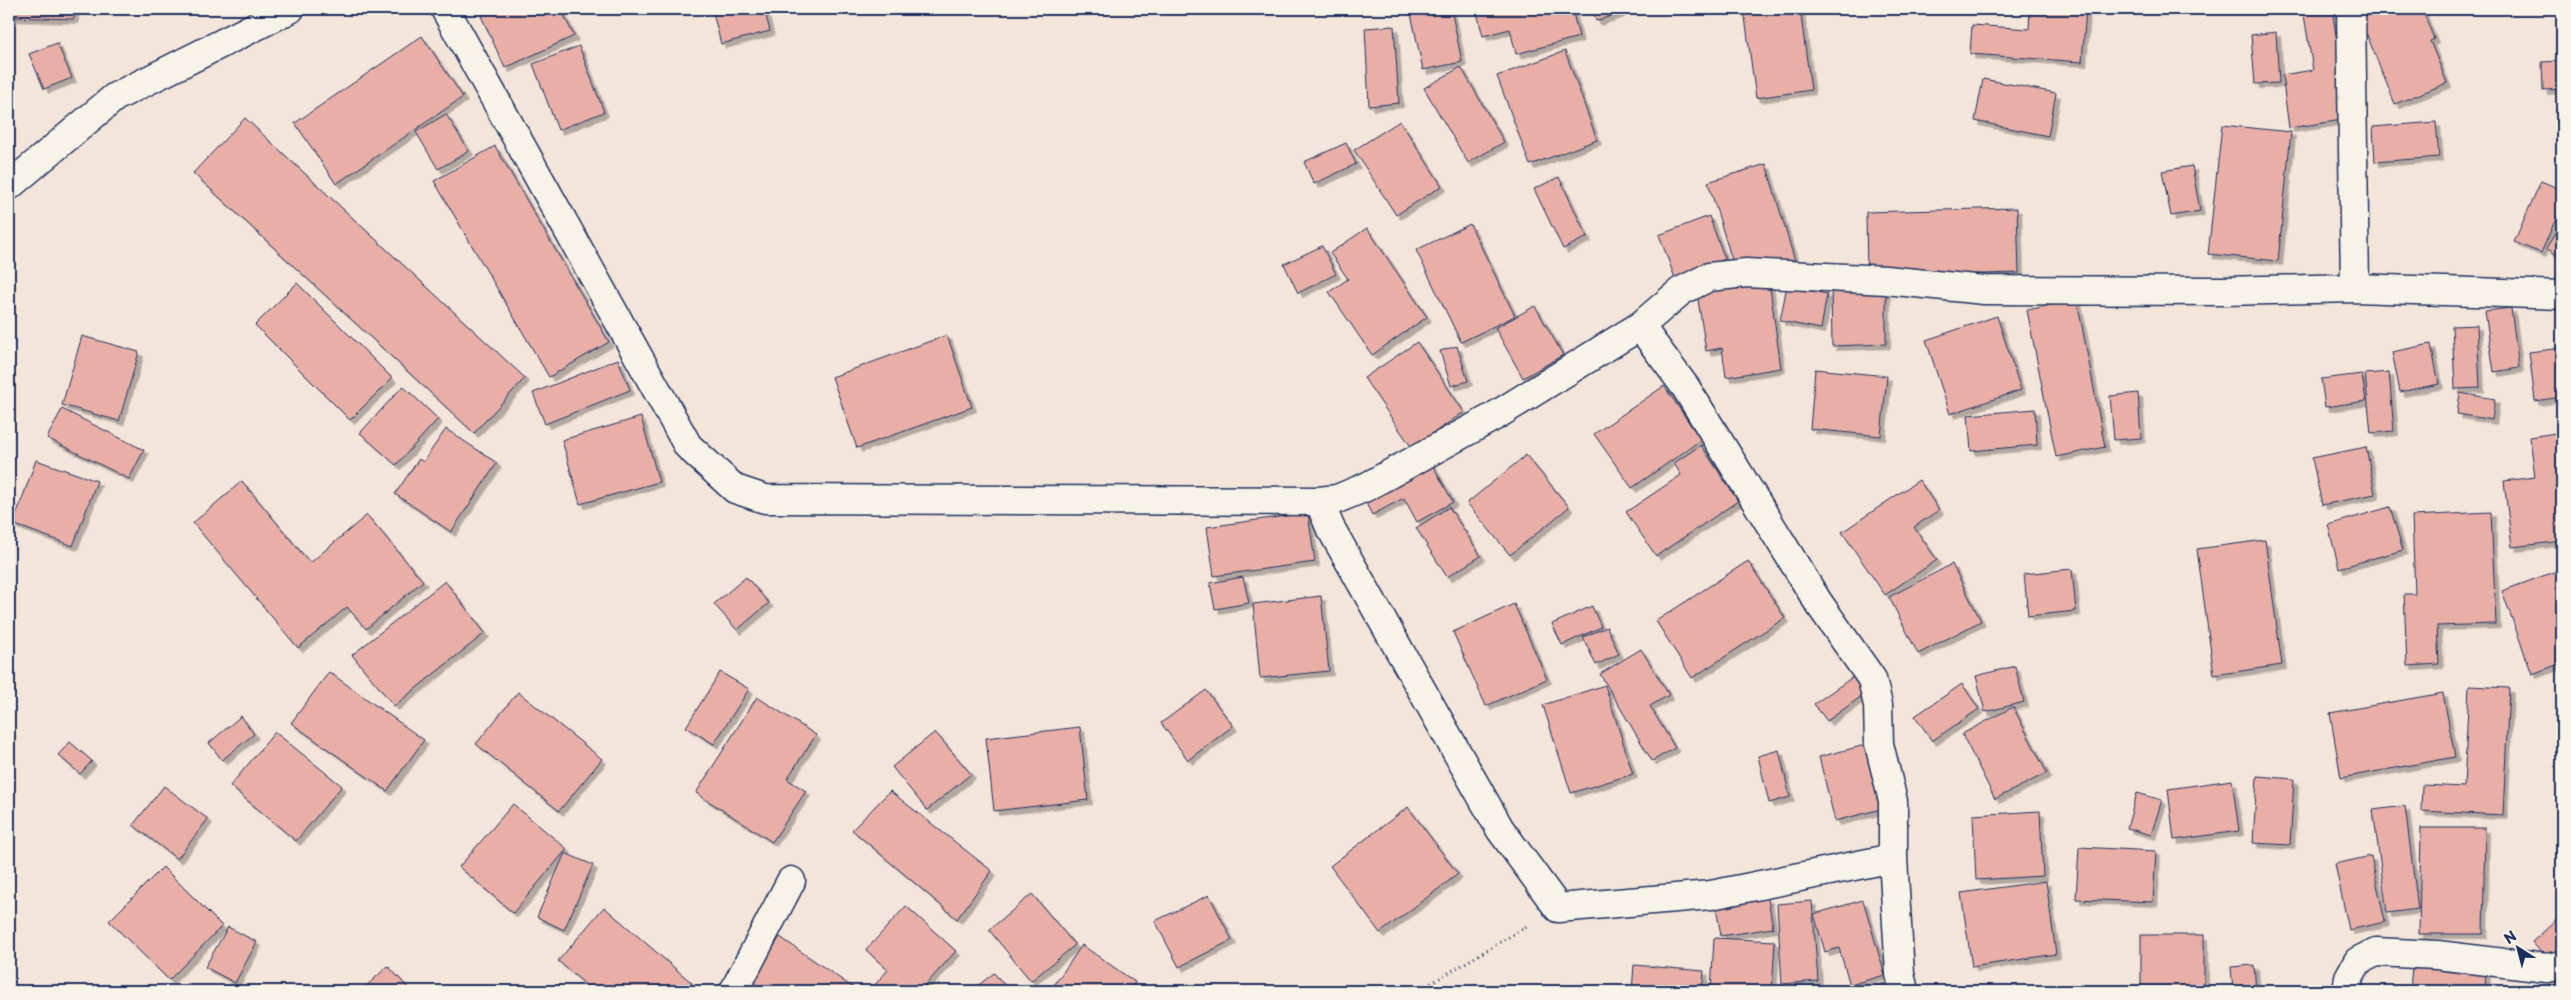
<svg xmlns="http://www.w3.org/2000/svg" width="2571" height="1000" viewBox="0 0 2571 1000" font-family="'Playpen Sans',sans-serif">
<style>
.building{fill:#e9afa7;stroke:#1b2f5e;filter:url(#shadow)}
.lines{fill:none;stroke-linecap:round;stroke-linejoin:round}
.minor-casing{stroke:#1b2f5e;stroke-width:31}
.path{stroke:#1b2f5e;stroke-width:3;stroke-dasharray:1 4;stroke-linecap:butt}
.minor{stroke:#f7f3e8;stroke-width:28}
</style>
<defs>
<filter id="shadow"><feDropShadow dx="4.5" dy="4.5" stdDeviation="0" flood-color="#0004"/></filter>
</defs>
<rect width="100%" height="100%" fill="#f4e5db"/>
<filter id="ink" filterUnits="userSpaceOnUse"><feTurbulence type="fractalNoise" baseFrequency=".02" numOctaves="2"/><feDisplacementMap in="SourceGraphic" scale="10" xChannelSelector="R" yChannelSelector="G"/><feConvolveMatrix kernelMatrix="1 2 1 2 8 2 1 2 1" color-interpolation-filters="sRGB"/></filter>
<g filter="url(#ink)">
<path class="building" d="M9,9H74V19L9,17Z
M496,9H561L574,36L505,68L481,16Z
M712,9H764L770,31L721,44Z
M1410,9H1451L1462,62L1423,70Z
M1492,9H1572L1579,37L1516,54L1510,29L1483,36L1477,13Z
M1592,9H1619L1620,13L1596,21Z
M1753,9H1800L1811,90L1756,98L1744,10Z
M2030,9H2086L2082,62L1970,54L1972,25L2029,29Z
M2303,9H2332L2349,119L2289,128L2282,75L2313,70Z
M2384,9H2422L2434,39L2430,41L2447,83L2395,104L2360,18Z
M1394,26L1399,103L1369,106L1365,28Z
M2276,32L2279,83L2255,84L2251,35Z
M422,36L463,97L336,184L295,123Z
M57,43L72,78L44,89L29,54Z
M579,46L604,112L558,130L533,64Z
M1565,51L1597,140L1530,165L1497,76Z
M2562,61V89L2543,90L2542,62Z
M1461,67L1504,142L1468,163L1424,88Z
M1983,79L2056,93L2048,136L1975,121Z
M446,114L469,151L438,169L416,132Z
M245,118L525,378L474,433L193,173Z
M1400,121L1442,186L1396,215L1354,150Z
M2436,122L2439,157L2375,162L2373,127Z
M2222,125L2291,132L2278,261L2208,254Z
M1346,143L1356,164L1314,184L1304,162Z
M495,146L609,342L549,377L434,181Z
M1766,164L1797,268L1740,286L1708,182Z
M2192,166L2200,211L2171,216L2162,171Z
M1559,177L1587,237L1563,249L1534,189Z
M2541,181L2562,190V205L2541,253L2514,242Z
M2017,208L2019,273L1867,277L1866,212Z
M1709,216L1725,259L1675,278L1659,235Z
M2562,223V258L2546,248Z
M1470,224L1515,316L1461,342L1416,250Z
M1367,228L1427,317L1372,355L1329,292L1348,279L1330,253Z
M1322,246L1336,274L1298,293L1284,264Z
M1769,281L1781,368L1726,377L1722,348L1706,351L1697,293Z
M297,283L392,378L350,420L255,325Z
M1886,283V344L1832,346L1831,284Z
M1787,286L1827,294L1821,329L1780,321Z
M2077,300L2105,447L2056,457L2027,310Z
M1535,306L1563,355L1523,378L1495,328Z
M2511,308L2519,368L2494,372L2485,311Z
M1997,316L2021,390L1950,414L1926,340Z
M2477,325L2480,388L2455,389L2452,326Z
M947,335L972,407L857,448L832,377Z
M82,336L139,352L119,421L62,405Z
M1417,342L1464,412L1412,448L1364,378Z
M2431,344L2439,384L2400,392L2392,352Z
M1457,346L1468,381L1451,386L1440,351Z
M2562,348V397L2535,401L2529,352Z
M618,359L630,390L545,424L533,393Z
M1815,369L1887,376L1881,436L1810,429Z
M2389,372L2394,431L2371,433L2365,374Z
M2362,374L2366,401L2325,407L2321,379Z
M403,386L438,419L396,465L360,433Z
M1664,386L1701,440L1632,488L1594,434Z
M2138,393L2141,438L2114,440L2110,396Z
M2460,393L2495,399L2492,420L2457,414Z
M62,409L144,450L129,479L47,438Z
M2035,409L2037,445L1971,451L1968,415Z
M641,417L659,482L580,504L562,440Z
M446,429L497,463L451,532L395,494L419,459L423,462Z
M2562,432V541L2512,547L2504,481L2535,477L2530,437Z
M1701,445L1738,501L1656,556L1626,512L1681,475L1674,463Z
M2366,447L2375,494L2322,505L2312,458Z
M1526,455L1569,507L1510,555L1467,503Z
M36,460L97,481L73,546L13,524Z
M1431,462L1453,502L1417,522L1404,498L1372,515L1364,499Z
M1919,480L1939,510L1914,527L1937,560L1885,595L1842,532Z
M242,481L310,563L367,515L423,581L366,629L347,607L298,648L193,523Z
M1449,507L1481,556L1447,577L1416,528Z
M2390,507L2403,550L2339,568L2328,525Z
M2491,512L2496,624L2437,626L2439,664L2407,666L2404,594H2415L2412,516Z
M1308,513L1315,562L1214,576L1207,527Z
M2265,540L2282,665L2214,675L2197,549Z
M1748,561L1785,618L1692,678L1656,621Z
M1952,564L1981,621L1918,654L1889,597Z
M2072,569L2076,611L2028,616L2024,574Z
M2562,569V663L2532,674L2502,591Z
M746,577L769,603L737,630L714,604Z
M1243,577L1249,603L1215,609L1210,583Z
M445,581L485,633L394,706L352,655Z
M1321,596L1329,671L1260,678L1253,604Z
M1514,604L1547,679L1486,706L1453,632Z
M1592,606L1601,627L1562,645L1552,624Z
M1607,627L1619,654L1596,665L1583,637Z
M1641,649L1669,695L1650,706L1675,748L1652,761L1600,674Z
M2015,666L2024,702L1985,712L1976,676Z
M329,672L424,740L387,791L291,723Z
M720,672L749,689L714,744L686,727Z
M1857,674L1869,691L1827,721L1814,704Z
M1962,684L1979,709L1932,741L1915,716Z
M1605,685L1633,774L1571,793L1543,705Z
M2469,686L2509,688L2503,815L2421,811L2422,785L2464,787Z
M1206,690L1233,726L1188,760L1161,723Z
M518,692L602,759L559,811L476,744Z
M2443,693L2455,757L2341,778L2330,713Z
M757,697L816,735L787,779L806,791L772,842L696,793Z
M2013,707L2047,773L1995,799L1962,734Z
M241,716L254,734L222,760L209,743Z
M1080,727L1088,800L994,811L986,738Z
M275,732L342,786L296,841L230,786Z
M935,732L971,774L927,810L892,767Z
M70,742L92,761L80,774L58,755Z
M1869,744L1885,808L1835,821L1819,757Z
M1779,750L1790,797L1769,803L1758,756Z
M2257,776L2294,779L2290,845L2253,843Z
M2232,780L2239,831L2174,840L2168,789Z
M164,786L208,819L177,859L133,825Z
M890,791L992,871L957,919L852,830Z
M2137,793L2162,800L2151,835L2127,828Z
M513,804L567,849L513,913L459,867Z
M2405,806L2418,909L2387,913L2373,810Z
M1408,807L1458,874L1380,933L1330,866Z
M2040,811L2043,876L1976,880L1973,815Z
M2421,828H2485L2483,934H2419Z
M2079,847L2156,851L2153,902L2076,899Z
M565,853L593,865L564,930L537,917Z
M2371,856L2385,922L2349,930L2335,864Z
M163,867L222,926L169,980L109,921Z
M2046,881L2056,954L1972,967L1961,893Z
M1032,894L1075,945L1031,981L989,930Z
M1209,895L1232,940L1179,967L1155,921Z
M1768,898L1773,928L1721,936L1716,907Z
M1863,900L1885,975L1850,985L1839,948L1825,952L1814,914Z
M1812,901L1818,981L1782,984L1777,904Z
M906,906L956,951L920,991H876L872,988L888,970L866,950Z
M604,907L692,983L685,991H593L558,961Z
M2562,915V973L2560,974L2532,942Z
M228,927L257,942L235,983L205,967Z
M2141,935H2204V991H2141Z
M780,937L858,991H757L748,985Z
M1714,938L1775,941L1772,991H1711Z
M1082,945L1135,982L1129,991H1050Z
M1634,965L1704,971L1702,991H1632Z
M2254,965L2256,991H2233L2231,967Z
M388,966L411,991H361Z
M2412,966L2486,970L2485,991H2410Z
M994,973L1009,991H971Z
M2550,979H2562V991H2550Z
M1889,982L1892,991H1860Z"/>
<g class="lines">
<defs>
<path id="minor" d="M445,9L688,446L735,489L765,499L1319,501L1337,499L1366,487L1495,416L1640,326L1681,291L1709,277L1746,273L1886,280L1984,290L2222,291L2355,288L2562,295
M2351,9L2355,288
M9,186L115,97L290,9
M1640,326L1686,388L1818,602L1872,679L1878,705L1879,744L1893,801V858
M1319,501L1330,527L1500,829L1558,908L1711,895L1893,858L1900,974L1904,991
M734,991L791,881
M2347,991L2349,977L2358,961L2376,952L2437,955L2547,968L2562,965"/>
</defs>
<use href="#minor" class="minor-casing"/>
<path class="path" d="M1418,991L1529,925"/>
<use href="#minor" class="minor"/>
</g>
</g>
<rect width="2571" height="1000" fill="none" stroke="#f7f3e8" stroke-width="30"/>
<rect x="15" y="15" width="2541" height="970" fill="none" stroke="#1b2f5e" stroke-width="2" filter="url(#ink)"/>
<g transform="translate(2518 948) rotate(324)" stroke="#f7f3e8" stroke-width="4" paint-order="stroke">
<path d="M0-4L9 19L0 12L-9 19Z" fill="#1b2f5e"/>
<text y="-8" font-size="14" font-weight="bold" text-anchor="middle" fill="#1b2f5e">N</text>
</g>
</svg>
